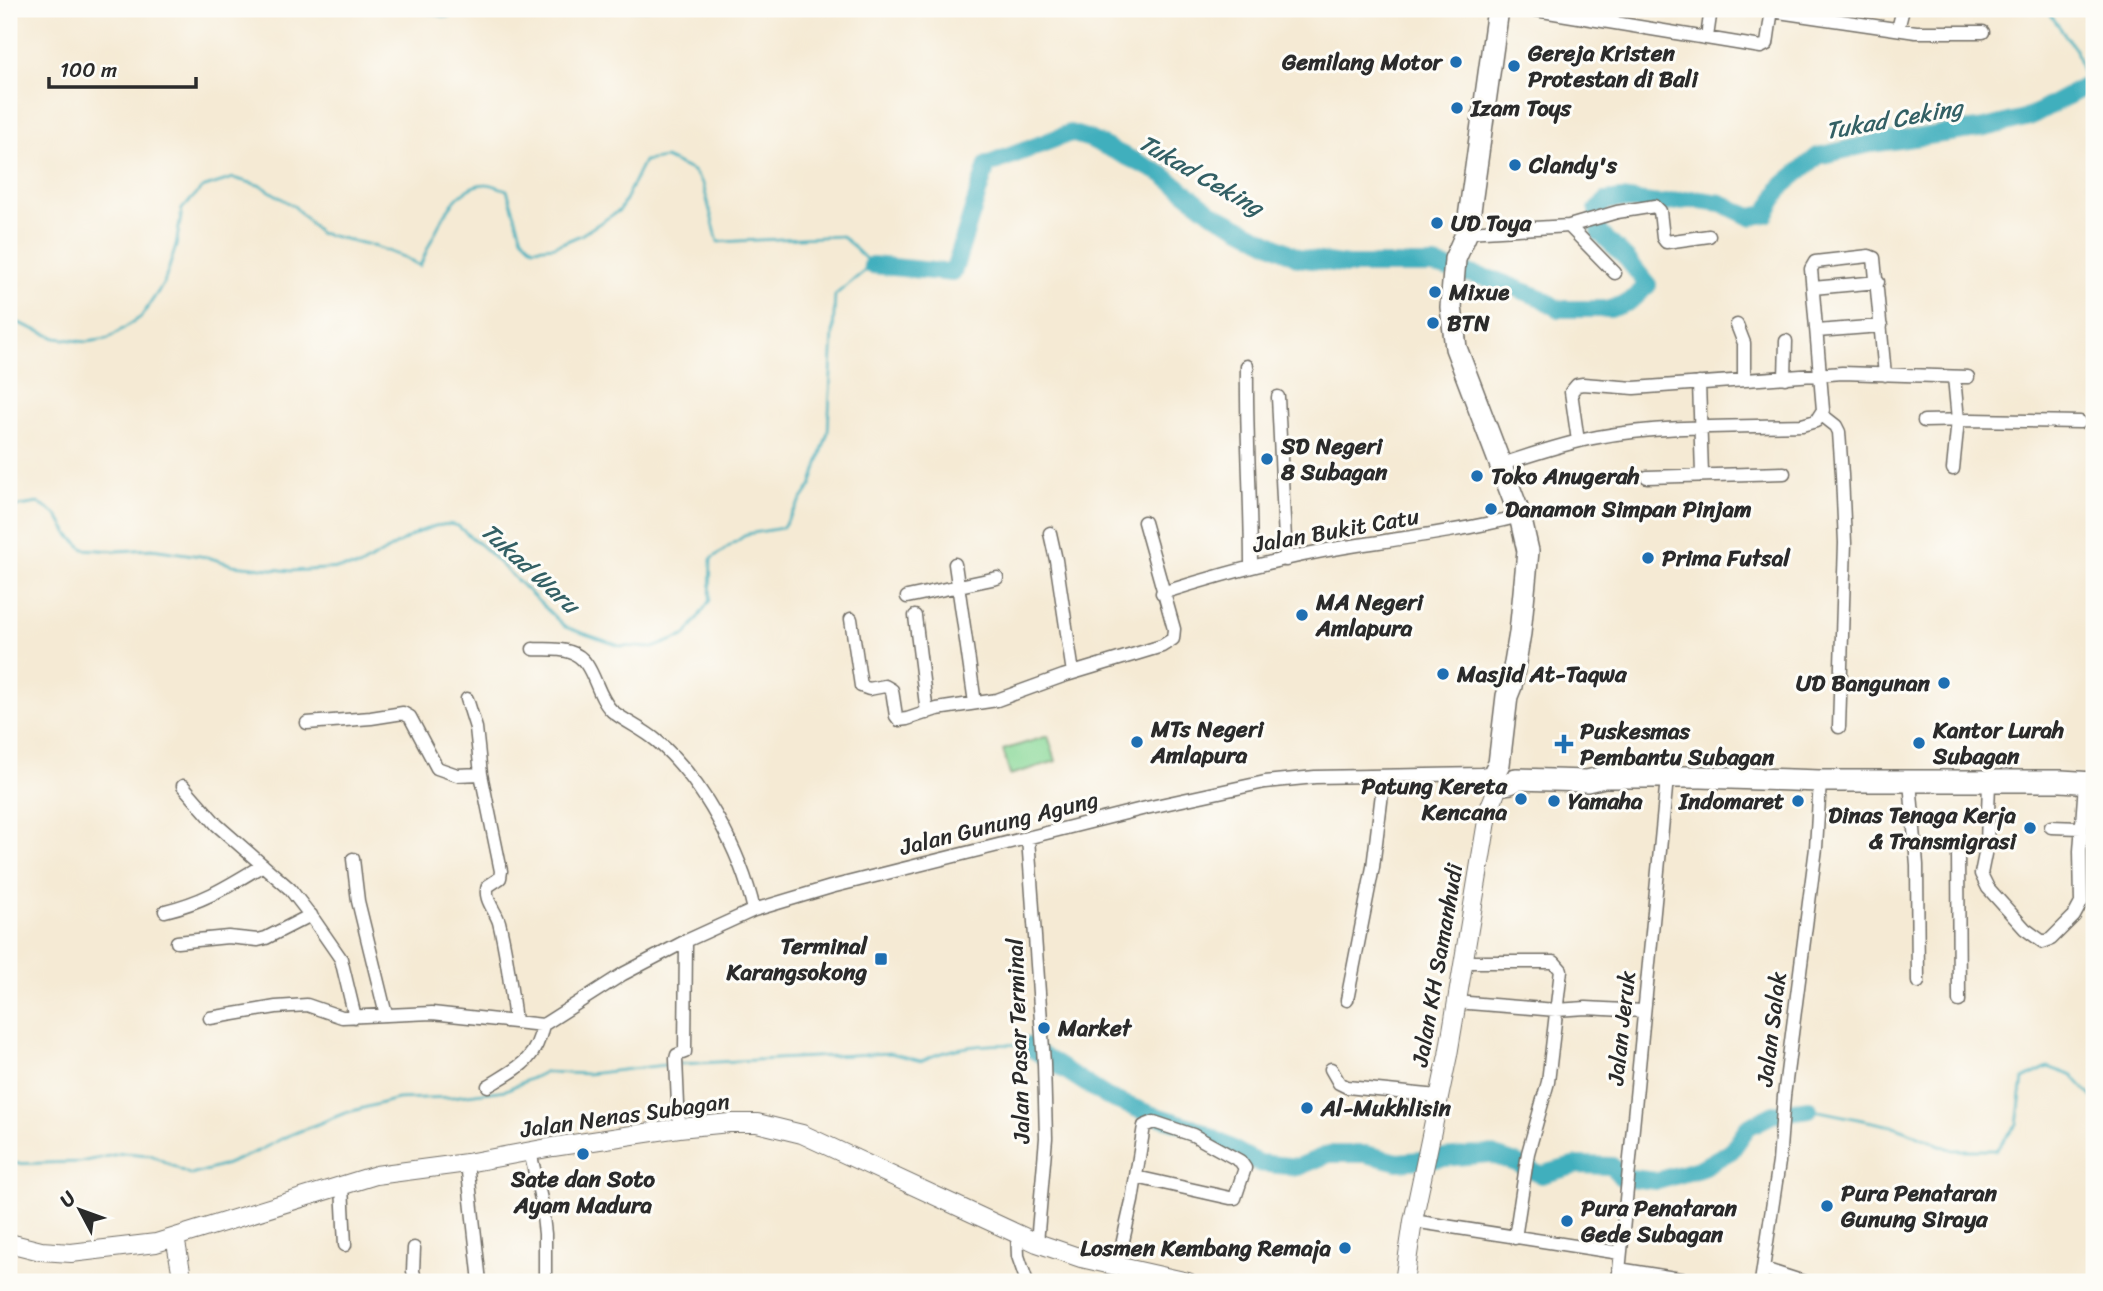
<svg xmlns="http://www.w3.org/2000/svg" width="2103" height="1291" viewBox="0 0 2103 1291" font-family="Sriracha,sans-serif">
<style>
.green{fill:#88d897;stroke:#5a8261;stroke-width:2}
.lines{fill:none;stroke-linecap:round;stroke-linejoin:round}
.stream{stroke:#40afbd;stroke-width:2.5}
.river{stroke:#40afbd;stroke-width:18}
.street-casing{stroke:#726e66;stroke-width:15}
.secondary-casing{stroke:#726e66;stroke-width:20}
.highway-casing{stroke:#726e66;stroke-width:24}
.street{stroke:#fff;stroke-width:12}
.secondary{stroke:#fff;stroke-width:18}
.highway{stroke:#fff;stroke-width:21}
.poi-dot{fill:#1f6fb2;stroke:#fdfcf7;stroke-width:2.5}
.labels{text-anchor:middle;stroke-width:6;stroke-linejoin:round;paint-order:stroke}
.poi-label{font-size:23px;font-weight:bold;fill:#2b2b2b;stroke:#fdfcf7;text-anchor:start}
.street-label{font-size:23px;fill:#2b2b2b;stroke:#fdfcf7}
.water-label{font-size:24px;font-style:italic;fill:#336065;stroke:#fdfcf7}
</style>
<rect width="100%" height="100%" fill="#fdfcf7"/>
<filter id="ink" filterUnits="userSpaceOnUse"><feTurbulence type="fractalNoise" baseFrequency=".0143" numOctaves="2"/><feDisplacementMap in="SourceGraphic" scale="14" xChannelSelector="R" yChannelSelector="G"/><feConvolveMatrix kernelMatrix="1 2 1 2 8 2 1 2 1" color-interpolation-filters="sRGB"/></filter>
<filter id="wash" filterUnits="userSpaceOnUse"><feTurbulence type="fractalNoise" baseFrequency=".00686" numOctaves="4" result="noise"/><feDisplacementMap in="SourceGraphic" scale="28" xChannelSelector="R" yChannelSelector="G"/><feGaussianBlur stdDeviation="1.57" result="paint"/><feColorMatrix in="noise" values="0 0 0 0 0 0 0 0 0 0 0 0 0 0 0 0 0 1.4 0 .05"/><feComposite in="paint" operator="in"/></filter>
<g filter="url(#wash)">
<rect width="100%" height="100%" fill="#f5ead4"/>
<path class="green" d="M1048,736L1056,761L1010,775L1003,750Z"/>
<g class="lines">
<path class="stream" d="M414,9L446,17L467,9
M629,9H649
M2043,9L2048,11L2076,50L2086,86
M9,319L56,338L86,342L107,339L141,317L164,283L176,246L182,209L202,188L233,178L262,186L295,207L319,233L370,245L404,257L420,266C432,240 451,184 486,184C492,184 501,188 507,190L522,237L533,248L555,246L581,235L620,210L644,161L665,158L693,171L703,184L718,242L842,236L872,265L835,295L828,432L811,486L782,528L747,534L711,559L710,600L686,635L653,648L620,646L565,627L486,550L458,526L449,524L435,526L416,533L359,567L291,571L233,565L207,557L152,549L117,551L84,549L69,535L57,515L38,503L9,508
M680,1064L890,1053L921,1061C953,1045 991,1043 1026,1045
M1809,1109L1897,1127L1952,1150H1996L2017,1124L2023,1079L2048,1067L2073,1076L2094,1099
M9,1164L81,1162L123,1153L151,1155L191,1175L222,1166L258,1151L285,1137L345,1113L397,1099L452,1097L506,1090L545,1072L588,1074L673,1064"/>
<path class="river" d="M872,265L953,273L987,165L1070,133L1090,139L1162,174L1212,213L1299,258L1347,265H1434L1498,281L1541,298L1558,309H1610L1629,302L1648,285L1627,259L1599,232L1597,210L1606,201L1621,199L1659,204L1693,199L1721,203L1750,217L1766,214L1782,186L1818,156L1870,144L1985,128L2029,117L2086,86L2094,92
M1026,1045L1107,1097L1150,1114L1192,1127L1258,1163L1298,1167L1329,1154H1365L1398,1162L1489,1154L1516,1163L1541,1175L1577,1165L1612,1166L1621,1177L1657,1181L1699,1169L1731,1151L1748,1127L1774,1114L1809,1109"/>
</g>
</g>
<g filter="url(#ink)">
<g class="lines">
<defs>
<path id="street" d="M1530,9L1761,47L1767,44L1772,9
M1772,11L1916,32H1983
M1898,29L1903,9
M1707,37L1711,9
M1569,226L1615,273
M1467,232L1569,226L1617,212L1655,206L1660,211L1663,238L1666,242L1709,236
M1813,288L1878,282
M1737,325L1744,343V379
M1817,331L1881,326
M1247,366C1246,433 1251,499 1251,567
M1785,378L1786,341
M1699,383L1702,474
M1278,397L1286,560
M1822,415L1836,426L1839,432L1842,475L1845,543L1839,727
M1924,421L1971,420L2080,422
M1578,441L1571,392L1577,385L1583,384L1634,388L1842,373L1968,377
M1499,465C1531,455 1564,443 1598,437C1664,425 1735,427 1802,425L1816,421L1823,410L1811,269L1815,262L1869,256L1874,258L1885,375
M1953,469L1958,420L1954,377
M1647,477L1784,473
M1050,533L1056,560L1073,673
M955,564L975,703
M1162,593C1222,574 1283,557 1345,547C1404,538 1462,531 1520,516
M907,597L997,578
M915,616L927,713
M851,619L861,686L869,689L885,686L892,690L896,716L899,720L907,719L937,709L997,700L1063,676L1162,646L1173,639L1174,629L1144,522
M533,649C545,650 558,648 570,652C595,659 594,694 612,711C626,722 643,729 657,741C702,779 741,852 754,910
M467,699L476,728L481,774L501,871L500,878L488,886C483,898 495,910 499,922C507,954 511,988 515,1021
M307,723L371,718L403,713L410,717L437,768L457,775L481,774
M1910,781L1917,865L1918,982
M1989,782L1987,844L1981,874L1988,888L2025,929L2043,942L2051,939L2074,916L2081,903L2080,851L2085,783
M183,786L217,825L290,889L314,920L341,959L355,1017
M2051,827L2081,828
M1028,838L1044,1063L1046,1138L1037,1243
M353,859L358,901L386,1015
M165,911C206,901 228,886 263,865
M177,942L228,937L258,940L266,938L311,915
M1463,962H1554L1561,970L1548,1082L1528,1153L1515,1238
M1347,1000L1373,867L1384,777
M1959,1001L1958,851L1959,847L1962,846L1987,844
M1456,1002L1556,1010L1586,1008L1643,1011
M210,1018L276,1007L307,1005L342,1017L432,1013L543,1025
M543,1025L623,974L686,941L754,910L831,887L1146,808L1265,782L1315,777L1481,774L1495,771
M1331,1069L1339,1083L1347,1087L1438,1096
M488,1086C519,1067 535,1062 543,1025
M679,1128L676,1059L677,1055L685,1052L686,941
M530,1152L541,1199L545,1234V1282
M467,1163L480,1282
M342,1186L345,1245
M1413,1221L1620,1253
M1017,1233L1018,1256L1027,1282
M414,1248L413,1271L416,1282
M1117,1267L1132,1201L1144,1126L1154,1122L1193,1135L1240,1161L1245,1168L1235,1198H1230L1136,1177
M1619,1269L1699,1282
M1764,1269L1804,1282
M1618,1282L1667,778
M1761,1282L1779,1162L1784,1096L1816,848L1820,781"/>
<path id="secondary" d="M175,1237L183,1282
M9,1243L41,1251L71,1253L156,1243L376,1175L467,1163L553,1147L679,1128L729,1123H757L802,1134L1037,1243L1081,1258L1188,1282
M1404,1282L1413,1221L1448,1055L1489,809L1500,782"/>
<path id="highway" d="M1455,259L1467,232L1498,9
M1455,260L1451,307L1456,348L1520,516L1528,551L1520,633L1511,686L1507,696L1499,764L1495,771L1498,780C1504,785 1510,785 1516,779
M1516,779L1587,781L1604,777H1701L1820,781H2061L2094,783"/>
</defs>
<use href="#street" class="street-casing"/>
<use href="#secondary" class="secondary-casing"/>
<use href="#highway" class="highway-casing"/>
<use href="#street" class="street"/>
<use href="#secondary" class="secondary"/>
<use href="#highway" class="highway"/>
</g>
</g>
<g class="poi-dot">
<circle cx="1456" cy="62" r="7"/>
<circle cx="1514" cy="66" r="7"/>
<circle cx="1457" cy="108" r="7"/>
<circle cx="1515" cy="165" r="7"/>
<circle cx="1437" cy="223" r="7"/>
<circle cx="1435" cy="292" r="7"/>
<circle cx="1433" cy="323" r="7"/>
<circle cx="1267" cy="459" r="7"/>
<circle cx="1477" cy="476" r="7"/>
<circle cx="1491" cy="509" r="7"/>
<circle cx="1648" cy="558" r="7"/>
<circle cx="1302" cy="615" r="7"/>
<circle cx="1443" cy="674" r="7"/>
<circle cx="1944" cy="683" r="7"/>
<circle cx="1137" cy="742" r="7"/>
<circle cx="1919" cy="743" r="7"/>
<path d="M1560.5 733.5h7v7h7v7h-7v7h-7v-7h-7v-7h7z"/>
<circle cx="1521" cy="799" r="7"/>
<circle cx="1554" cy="801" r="7"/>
<circle cx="1798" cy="801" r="7"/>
<circle cx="2030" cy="828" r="7"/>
<rect x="874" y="952" width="14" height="14" rx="3.5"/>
<circle cx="1044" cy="1028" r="7"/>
<circle cx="1307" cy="1108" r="7"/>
<circle cx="583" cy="1154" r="7"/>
<circle cx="1827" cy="1206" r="7"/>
<circle cx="1567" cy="1221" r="7"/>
<circle cx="1345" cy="1248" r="7"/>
</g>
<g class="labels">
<g class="poi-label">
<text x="1528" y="61">Gereja Kristen<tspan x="1528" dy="26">Protestan di Bali</tspan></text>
<text x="1442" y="70" text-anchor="end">Gemilang Motor</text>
<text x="1471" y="116">Izam Toys</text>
<text x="1529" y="173">Clandy's</text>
<text x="1451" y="231">UD Toya</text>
<text x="1449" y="300">Mixue</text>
<text x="1447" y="331">BTN</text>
<text x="1281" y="454">SD Negeri<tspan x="1281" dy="26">8 Subagan</tspan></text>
<text x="1491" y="484">Toko Anugerah</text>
<text x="1505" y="517">Danamon Simpan Pinjam</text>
<text x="1662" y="566">Prima Futsal</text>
<text x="1316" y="610">MA Negeri<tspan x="1316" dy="26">Amlapura</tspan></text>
<text x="1457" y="682">Masjid At-Taqwa</text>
<text x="1930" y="691" text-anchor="end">UD Bangunan</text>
<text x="1151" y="737">MTs Negeri<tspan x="1151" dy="26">Amlapura</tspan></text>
<text x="1933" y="738">Kantor Lurah<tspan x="1933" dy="26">Subagan</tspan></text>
<text x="1580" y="739">Puskesmas<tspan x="1580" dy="26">Pembantu Subagan</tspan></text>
<text x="1507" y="794" text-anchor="end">Patung Kereta<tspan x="1507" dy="26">Kencana</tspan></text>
<text x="1568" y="809">Yamaha</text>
<text x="1784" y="809" text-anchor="end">Indomaret</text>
<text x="2016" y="823" text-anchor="end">Dinas Tenaga Kerja<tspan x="2016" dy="26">&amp; Transmigrasi</tspan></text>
<text x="867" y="954" text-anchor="end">Terminal<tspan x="867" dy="26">Karangsokong</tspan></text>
<text x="1058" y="1036">Market</text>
<text x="1321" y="1116">Al-Mukhlisin</text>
<text x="583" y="1187" text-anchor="middle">Sate dan Soto<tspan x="583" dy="26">Ayam Madura</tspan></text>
<text x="1841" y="1201">Pura Penataran<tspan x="1841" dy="26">Gunung Siraya</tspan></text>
<text x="1581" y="1216">Pura Penataran<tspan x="1581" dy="26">Gede Subagan</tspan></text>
<text x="1331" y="1256" text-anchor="end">Losmen Kembang Remaja</text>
</g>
<g class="street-label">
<text transform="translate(1336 530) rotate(-10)" y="8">Jalan Bukit Catu</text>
<text transform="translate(999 823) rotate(-14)" y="8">Jalan Gunung Agung</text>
<text transform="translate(1437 965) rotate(-80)" y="8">Jalan KH Samanhudi</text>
<text transform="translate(1621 1028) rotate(-84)" y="8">Jalan Jeruk</text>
<text transform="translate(1771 1029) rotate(-83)" y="8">Jalan Salak</text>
<text transform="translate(1018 1041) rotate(-92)" y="8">Jalan Pasar Terminal</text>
<text transform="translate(625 1115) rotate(-8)" y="8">Jalan Nenas Subagan</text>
</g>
<g class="water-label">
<text transform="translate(1894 119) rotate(-10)" y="8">Tukad Ceking</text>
<text transform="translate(1201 175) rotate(30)" y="8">Tukad Ceking</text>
<text transform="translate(530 568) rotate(42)" y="8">Tukad Waru</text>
</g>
</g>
<rect width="2103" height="1291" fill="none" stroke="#fdfcf7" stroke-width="35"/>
<g transform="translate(80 1210) rotate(311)" stroke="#fdfcf7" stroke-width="5" paint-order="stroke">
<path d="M0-5L12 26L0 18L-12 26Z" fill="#2b2b2b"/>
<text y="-10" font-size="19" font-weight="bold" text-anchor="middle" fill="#2b2b2b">U</text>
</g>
<path d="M49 77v10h147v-10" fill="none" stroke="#2b2b2b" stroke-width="3.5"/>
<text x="60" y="77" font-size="21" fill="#2b2b2b" stroke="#fdfcf7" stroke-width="5" paint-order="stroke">100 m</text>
</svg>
